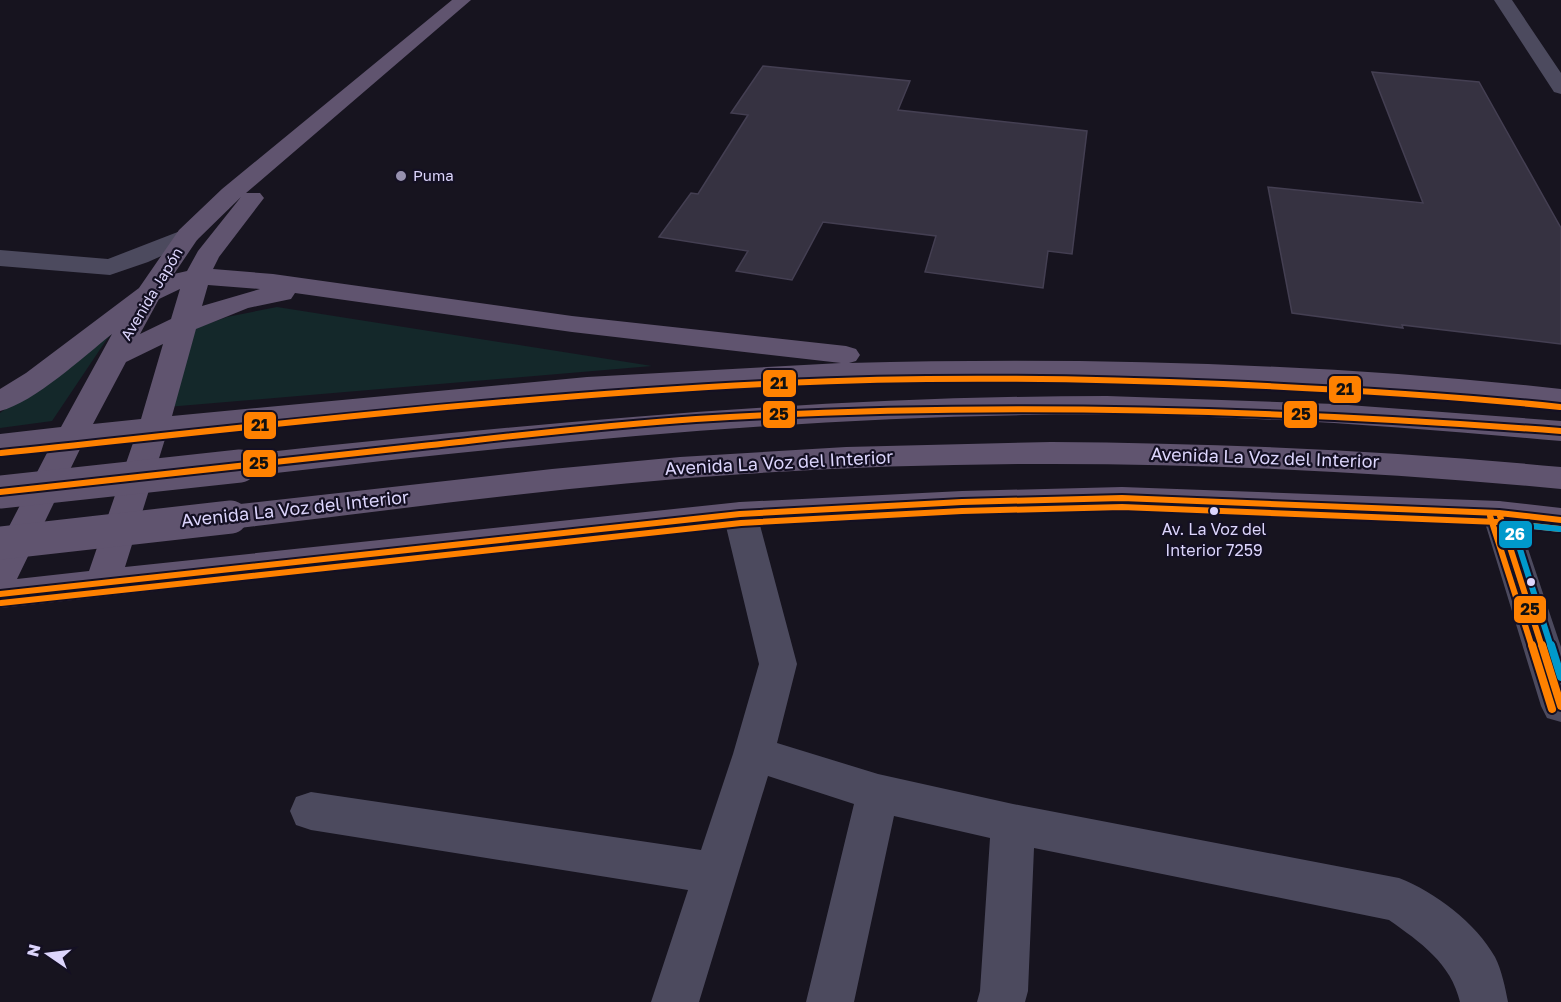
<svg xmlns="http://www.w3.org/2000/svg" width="1561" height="1002" viewBox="0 0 1561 1002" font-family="'Golos Text',sans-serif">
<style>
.green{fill:#14282a}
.building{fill:#363241;stroke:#443f52;stroke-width:1.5}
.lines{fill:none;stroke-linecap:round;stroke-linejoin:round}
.minor{fill:#4c4a5e;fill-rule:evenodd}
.major{fill:#60546f;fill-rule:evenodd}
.major-bridge{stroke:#60546f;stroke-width:33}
.bus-1-far1-casing{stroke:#141023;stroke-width:10}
.bus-1-casing{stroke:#141023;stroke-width:12}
.bus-2-far1-casing{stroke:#141023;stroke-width:10}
.bus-2-casing{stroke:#141023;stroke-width:12}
.bus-3-far1-casing{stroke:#141023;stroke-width:10}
.bus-3-casing{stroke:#141023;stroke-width:12}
.bus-1-far1{stroke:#ff8100;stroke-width:6}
.bus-1{stroke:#ff8100;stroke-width:8}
.bus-2-far1{stroke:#ff8100;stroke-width:6}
.bus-2{stroke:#ff8100;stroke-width:8}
.bus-3-far1{stroke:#0099cb;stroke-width:6}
.bus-3{stroke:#0099cb;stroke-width:8}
.poi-dot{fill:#9791af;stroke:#141023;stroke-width:2}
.bus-dot{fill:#dcd5fc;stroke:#141023;stroke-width:2}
.labels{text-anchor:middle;stroke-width:4.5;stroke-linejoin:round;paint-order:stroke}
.far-poi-label{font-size:15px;fill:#dcd5fc;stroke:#141023;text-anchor:start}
.far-street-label{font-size:15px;fill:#dcd5fc;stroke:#141023}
.bus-label{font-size:16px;fill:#dcd5fc;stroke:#141023}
.street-label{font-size:18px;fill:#dcd5fc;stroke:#141023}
.line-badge{stroke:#141023;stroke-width:2}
.badge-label{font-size:16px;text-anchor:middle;font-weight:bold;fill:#fff}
.pale-badge-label{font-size:16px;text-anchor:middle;font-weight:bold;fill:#111}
</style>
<rect width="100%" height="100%" fill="#17141f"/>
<path class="green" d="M277,307L652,366L167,407L196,328L227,317Z
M126,319L107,339L52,421L0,428V413Z"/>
<path class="building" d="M763,66L910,81L898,110L1087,131L1072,254L1048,251L1043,288L925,272L936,236L823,222L792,280L736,271L748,251L659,237L691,193L698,194L748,115L731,113Z
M1372,72L1479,82L1561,228V344L1402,325L1403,328L1292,313L1268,187L1423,203Z"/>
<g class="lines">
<path class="minor" d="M1494,0H1512L1561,73V94L1554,92Z
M188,228L197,230L200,235L197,240L148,262L110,275L0,266V250L108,259Z
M1499,501L1511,505L1516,513L1561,647V722L1547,718L1541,706L1482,513L1487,505Z
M740,502L752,506L757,514L797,664L777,743L878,774L1013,804L1399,878C1435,892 1476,923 1495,957C1502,971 1505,987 1508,1002H1460C1451,963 1420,942 1389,920L1034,848L1028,991L1025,1002H977L980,991L990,838L894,816L854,1002H806L854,804L768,776L699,1002H651L688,890L311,830L296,825L290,811L296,797L311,792L701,850L733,754L759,664L723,514L728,506Z"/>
<path class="major" d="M452,0H471L246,193H260L264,198L219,257L213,269L273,274L572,316L846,346L856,349L860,355L856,361L849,363C1086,357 1325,363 1561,389V407C1456,395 1351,389 1246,384C1091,377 937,375 782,383C576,393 371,414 166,436L125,567L740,502L962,491L1122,487L1499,501L1561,508V532L1499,525L1122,509L962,513L740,526L0,608V544L49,449L0,454V434L61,427L112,334C83,357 35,402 0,411V389L26,373L139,288L179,230L222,189ZM241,197L198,251L187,271L174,274L197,240ZM208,285L260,289L202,306ZM180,289L171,319L140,334L159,299ZM295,293L572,332L841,363L587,377L172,416L196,329L248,308L291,299ZM163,344L141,419L93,424L126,362ZM134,440L89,571L17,579L82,445Z
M1107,396L1335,404L1561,421V441C1384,425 1207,412 1029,415C765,419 502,447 240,477L229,474L224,466L229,458L240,455C528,424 817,396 1107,396Z
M1051,442C1222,443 1391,451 1561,467V489C1289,463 1017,456 744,474C573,485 402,509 231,529L219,525L214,517L219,509L231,505L552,469L680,457L846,447Z"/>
<path class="major-bridge" d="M0,492L240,466
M0,543L231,517"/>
<defs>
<path id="bus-1-far1" d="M0,492C141,477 282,461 422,446C514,436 605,425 696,419C985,401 1273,409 1561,431
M1499,513L1542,647
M0,594L740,514L962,502L1122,498L1499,513L1561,520"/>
<path id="bus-1" d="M1542,645L1561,706"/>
<path id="bus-2-far1" d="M1,453C261,426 522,395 783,383C930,376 1077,378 1223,384C1336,389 1448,395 1560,407
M1490,516L1532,647
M1,603L741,523L962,511L1122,507L1498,522L1560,529"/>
<path id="bus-2" d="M1532,645L1552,709"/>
<path id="bus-3-far1" d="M1551,647L1512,524L1560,529"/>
<path id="bus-3" d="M1551,645L1561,677"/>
</defs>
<use href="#bus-1-far1" class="bus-1-far1-casing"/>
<use href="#bus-1" class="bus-1-casing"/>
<use href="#bus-2-far1" class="bus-2-far1-casing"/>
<use href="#bus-2" class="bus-2-casing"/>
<use href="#bus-3-far1" class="bus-3-far1-casing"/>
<use href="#bus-3" class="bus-3-casing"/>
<use href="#bus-1-far1" class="bus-1-far1"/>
<use href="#bus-1" class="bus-1"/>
<use href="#bus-2-far1" class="bus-2-far1"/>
<use href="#bus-2" class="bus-2"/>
<use href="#bus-3-far1" class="bus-3-far1"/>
<use href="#bus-3" class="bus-3"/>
</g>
<circle class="poi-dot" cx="401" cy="176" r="6"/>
<g class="bus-dot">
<circle cx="1214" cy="511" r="5"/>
<circle cx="1531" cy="582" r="5"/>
</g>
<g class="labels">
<g class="far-poi-label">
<text x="413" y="181">Puma</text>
</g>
<g class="far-street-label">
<text transform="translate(152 294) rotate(-59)" y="5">Avenida Japón</text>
</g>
<g class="bus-label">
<text x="1214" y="535">Av. La Voz del<tspan x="1214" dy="21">Interior 7259</tspan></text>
</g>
<g class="street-label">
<text transform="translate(1265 458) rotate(2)" y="6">Avenida La Voz del Interior</text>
<text transform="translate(779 463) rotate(-3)" y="6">Avenida La Voz del Interior</text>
<text transform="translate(295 509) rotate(-6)" y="6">Avenida La Voz del Interior</text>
</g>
</g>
<g class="line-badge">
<rect x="762" y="369" width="35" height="29" rx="6" fill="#ff8100"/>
<rect x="1328" y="375" width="34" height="29" rx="6" fill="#ff8100"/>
<rect x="1283" y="400" width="35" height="29" rx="6" fill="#ff8100"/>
<rect x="762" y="400" width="34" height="29" rx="6" fill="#ff8100"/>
<rect x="243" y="411" width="34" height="29" rx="6" fill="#ff8100"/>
<rect x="242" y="449" width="35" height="29" rx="6" fill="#ff8100"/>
<rect x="1498" y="520" width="35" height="29" rx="6" fill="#0099cb"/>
<rect x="1513" y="595" width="34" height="29" rx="6" fill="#ff8100"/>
</g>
<g class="badge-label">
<text x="1515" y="540">26</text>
</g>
<g class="pale-badge-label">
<text x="779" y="389">21</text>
<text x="1345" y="395">21</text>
<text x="1301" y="420">25</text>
<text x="779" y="420">25</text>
<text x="260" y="431">21</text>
<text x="259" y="469">25</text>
<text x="1530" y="615">25</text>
</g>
<g transform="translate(48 954) rotate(284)" stroke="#141023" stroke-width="4.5" paint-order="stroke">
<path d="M0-4.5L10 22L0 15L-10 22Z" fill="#dcd5fc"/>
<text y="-9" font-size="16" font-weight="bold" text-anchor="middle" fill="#dcd5fc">N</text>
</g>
</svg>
